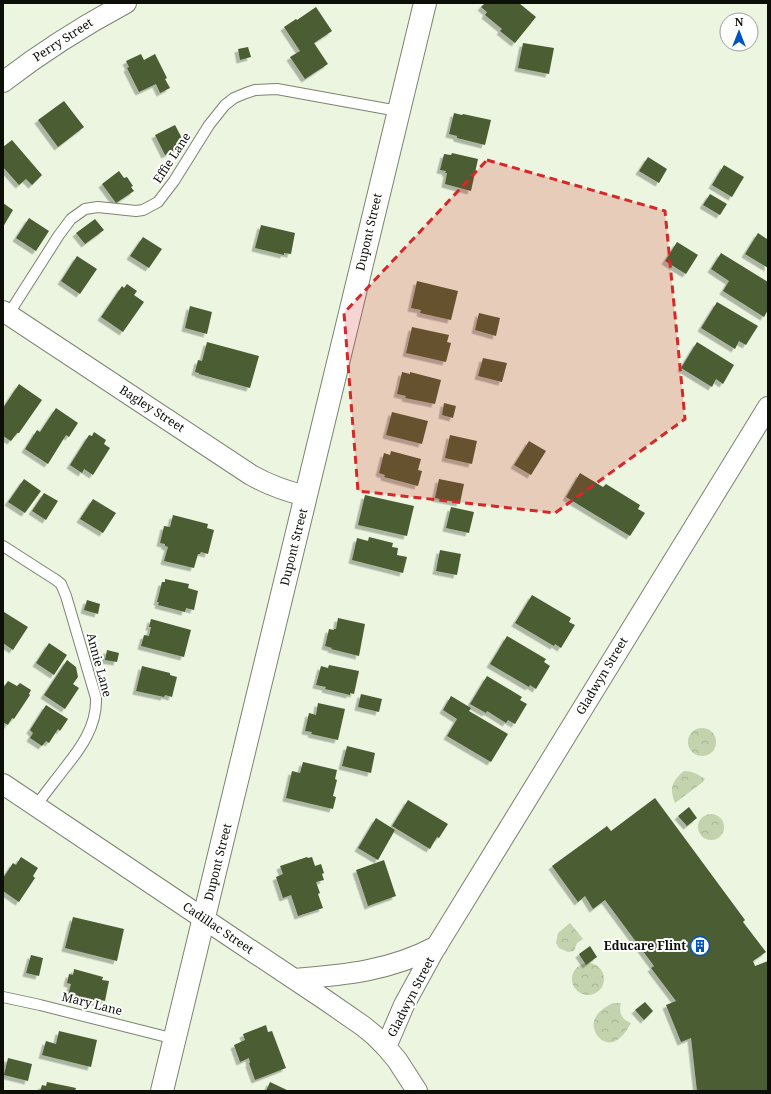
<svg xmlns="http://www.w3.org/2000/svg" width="771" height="1094" viewBox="0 0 771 1094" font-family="'Noto Serif',serif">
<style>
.forest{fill:url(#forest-crowns)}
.building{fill:#4c5d31;filter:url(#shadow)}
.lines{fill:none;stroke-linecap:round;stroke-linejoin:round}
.service-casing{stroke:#7b8470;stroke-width:12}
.minor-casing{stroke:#7b8470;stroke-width:22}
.tertiary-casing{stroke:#7b8470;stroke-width:24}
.service{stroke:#fff;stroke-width:10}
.minor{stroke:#fff;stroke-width:20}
.tertiary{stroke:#fff;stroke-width:22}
.marked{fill:#d62828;fill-opacity:0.2;stroke:#d62828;stroke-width:3;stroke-dasharray:8 5;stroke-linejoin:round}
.labels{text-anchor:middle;stroke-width:4;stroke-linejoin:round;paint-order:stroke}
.street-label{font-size:12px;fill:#0c0f08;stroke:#fff}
.poi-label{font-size:12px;font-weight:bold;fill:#0c0f08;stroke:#fff;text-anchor:end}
</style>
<defs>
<pattern id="forest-crowns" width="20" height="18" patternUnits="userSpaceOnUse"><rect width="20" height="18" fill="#c2d3ad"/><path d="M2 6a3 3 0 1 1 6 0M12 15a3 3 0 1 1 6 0" fill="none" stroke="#a6b493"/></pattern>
<filter id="shadow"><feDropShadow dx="-3.5" dy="3.5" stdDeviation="0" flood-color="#0004"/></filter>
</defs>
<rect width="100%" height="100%" fill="#ebf5df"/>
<path class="forest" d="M688 742a14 14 0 1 1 28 0a14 14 0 1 1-28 0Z
M684,771C692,771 698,774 705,779L703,782L675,803C669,788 672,781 684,771Z
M698 827a13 13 0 1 1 26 0a13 13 0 1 1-26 0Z
M570,923L583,939L577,943L574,951L568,952L559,948L556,943L558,933Z
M572 979a16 16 0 1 1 32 0a16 16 0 1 1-32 0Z
M614,1003H621C618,1012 622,1020 631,1023C627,1029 624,1036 617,1040C607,1047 596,1038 594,1028C591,1016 605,1006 614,1003Z"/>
<path class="building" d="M485,3H519L536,17L515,43L500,31L502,29L485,15L487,12L481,7Z
M316,7L332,31L314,43L328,64L305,79L290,57L300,51L284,27L296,19L297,20Z
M523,43L554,48L549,74L518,68Z
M248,47L251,57L240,60L238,49Z
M141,54L144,60L155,54L167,78L165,79L170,88L160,93L156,84L139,92L127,68L129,67L126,61Z
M64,101L84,127L58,147L38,120Z
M454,113L462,115L463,114L491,120L485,145L457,138V136L449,134Z
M175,125L185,144L165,155L155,135Z
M12,140L42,175L32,185L26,179L19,185L3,167V147Z
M452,153L478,159L471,191L445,184L447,173H445L446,171L440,170L444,154L451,155Z
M648,157L667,169L659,183L639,171Z
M724,165L744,177L732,197L712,185Z
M119,171L124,178L127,177L133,186L131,187L134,191L116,203L102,184Z
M710,194L727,204L720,215L703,205Z
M3,203L13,210L3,227Z
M29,218L49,231L36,251L16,238Z
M95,219L104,230L85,244L76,233Z
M261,225L295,233L291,254L284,253V255L255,248Z
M758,233L767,239L768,238V268L745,254Z
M143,237L162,249L149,268L130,256Z
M677,242L698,255L686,274L665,261Z
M721,253L768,282V310L764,317L723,291L729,281L711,269Z
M77,256L97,269L80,294L61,281Z
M417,281L458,291L451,320L420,313L421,310L411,308Z
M127,284L137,291L134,295L144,302L123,332L101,317L122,286L124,288Z
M717,302L758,326L746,345L739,341L735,349L701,328Z
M190,306L212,312L207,334L185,328Z
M479,313L500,318L496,336L475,330Z
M412,327L449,335L447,342L451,343L446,362L406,353Z
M207,342L259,356L250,388L199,374V373L195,372L198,360L202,361Z
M697,342L734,365L723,384L716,379L712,387L681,368Z
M483,358L507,363L502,382L478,376Z
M402,372L410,374V372L441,380L435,404L405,398L406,396L397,394Z
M19,384L42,400L19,433H17L11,441L3,436V408Z
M444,403L456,406L453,418L442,415Z
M56,408L78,423L69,437L66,435L48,464L25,449L37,430L40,432Z
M392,412L428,421L422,444L386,435Z
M94,432L106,440L104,444L110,448L93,475L84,469L82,473L70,465L89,435L92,436Z
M450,435L477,441L472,464L445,458Z
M529,441L546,451L531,475L514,465Z
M391,451L421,459L418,470L422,471L418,486L384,477L385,475L379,473L384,453L390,455Z
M580,473L603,487L606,484L640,505L638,509L645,513L630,536L566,497Z
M24,479L41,491L25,513L8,502Z
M439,479L464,484L460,503L435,498Z
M44,493L58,501L46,520L32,511Z
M365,495L414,506L407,536L358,525Z
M93,499L116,513L103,533L80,519Z
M451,507L474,512L469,533L446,528Z
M173,515L208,524L207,528L214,530L208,554L201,552L200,554H198L194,568L164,561L168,547L165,546V544L160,543L164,526L170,527Z
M369,537L393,543L392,547L398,548L397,555L407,557L403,573L352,560L357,538L368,541Z
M440,550L461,554L457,575L436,571Z
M165,579L189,584L188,588L198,591L194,610L186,608L185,612L158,605L159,602H157L162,582H165Z
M532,595L571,618L569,622L575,625L561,648L555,644L554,646L515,623Z
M87,600L100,604L98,614L84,610Z
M4,612L28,627L13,650L3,643V613Z
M338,618L365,624L359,656L331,649L332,648L325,646L329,629L334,630V629H336Z
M151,619L191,630L184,657L141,646L144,635L149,636L151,627H149Z
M507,636L546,659L544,662L550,666L536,689L530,685L529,687L490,664Z
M49,643L67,655L54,675L36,663Z
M107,650L119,653L117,662L105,660Z
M67,660L76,667L78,677L73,684L79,688L65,709L44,695Z
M329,665L359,671L354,694L350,693V695L325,689L326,687L316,685L321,666L328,668Z
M142,666L170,673V675L177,677L172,697L165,695L164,697L136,691Z
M487,676L522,697L520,700L527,704L515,724L508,720L506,723L487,711L486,713L470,704Z
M8,681L17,686L20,683L31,690L29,694L30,695L14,719L12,718L8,725L3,722V688Z
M361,694L382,699L379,712L358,707Z
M451,696L471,708L469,711L508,734L491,762L447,736L457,719L443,710Z
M318,703L345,709L338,740L311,734L312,732L305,731L309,713L316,715Z
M46,705L68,719L60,731L58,729L49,743L46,741L42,746L30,738L33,733L30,730Z
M347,746L375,753L371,773L342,766Z
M303,762L337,770L335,779L337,780L333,796L336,797L333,809L286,798L292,771L300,773Z
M655,798L745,920L743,922L766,952L753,961L755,966L768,961V1091H697L691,1038L681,1042L666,1005L676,1001L651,968L654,966L605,900L593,909L585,896L578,902L552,866L607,826L611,831Z
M408,800L448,824L439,838L437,837L430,849L392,826Z
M689,807L697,818L687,826L678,816Z
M376,818L395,830L378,860L358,848Z
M21,857L38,868L33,876L35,878L19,902L3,891V878L13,863L16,865Z
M307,857L308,858L312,857L315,866L321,864L324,873L322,874L324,880L316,882L320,893L318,894L323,908L298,916L291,895L283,898L276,877L283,874L280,866Z
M384,860L396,896L368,906L356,870Z
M73,917L124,929L117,961L65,948Z
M590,946L597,957L586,965L579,954Z
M31,955L43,958L39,976L26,973Z
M74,969L103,977L102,980L109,981L105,1001L97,999V1002L68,995L71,984L67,983L69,974L73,975Z
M645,1002L653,1011L644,1020L635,1010Z
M266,1025L268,1032L272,1031L286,1068L255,1080L249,1063H250L249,1058L240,1062L234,1045L245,1040L243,1034Z
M59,1031L97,1040L91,1067L42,1055L46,1041L56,1044Z
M8,1058L32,1064L28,1081L4,1075Z
M47,1082L76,1088L75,1091H40L42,1085L46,1086Z
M270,1082L289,1091H266Z"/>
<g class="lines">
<defs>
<path id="service" d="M8,315L59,235L71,219L85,209L91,208L98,207L136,211L143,210L158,202L174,181L209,125L225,105L234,98L246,93L255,90L277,89L398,111
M3,546L56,580L61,584L66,596L96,698C97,726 81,748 64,769C55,781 45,793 36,806
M3,997L40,1005L175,1039"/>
<path id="minor" d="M3,82C42,52 83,26 126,3
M3,311L251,475C269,485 285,491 306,496
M3,784L231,937L324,999L363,1026L374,1035L386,1047L397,1060L417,1091
M294,979C345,975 390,971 437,946
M386,1047L404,1005L433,952L768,407"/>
<path id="tertiary" d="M162,1091L425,3"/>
</defs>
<use href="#service" class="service-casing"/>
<use href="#minor" class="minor-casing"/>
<use href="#tertiary" class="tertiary-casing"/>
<use href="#service" class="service"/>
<use href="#minor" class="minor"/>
<use href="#tertiary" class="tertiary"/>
</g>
<path class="marked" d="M487,160L665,211L685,419L555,513L358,491L344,313Z"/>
<defs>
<symbol id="building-ring" viewBox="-11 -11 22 22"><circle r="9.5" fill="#fff" stroke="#0054be" stroke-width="1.5"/><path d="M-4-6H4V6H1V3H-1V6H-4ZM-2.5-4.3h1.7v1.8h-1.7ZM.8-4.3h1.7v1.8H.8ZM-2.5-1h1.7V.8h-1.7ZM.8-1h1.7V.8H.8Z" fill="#0054be"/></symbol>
</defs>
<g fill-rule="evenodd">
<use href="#building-ring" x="689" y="935" width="22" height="22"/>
</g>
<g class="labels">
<g class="street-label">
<text transform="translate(63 40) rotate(-33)" y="4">Perry Street</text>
<text transform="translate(172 158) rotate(-57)" y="4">Effie Lane</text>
<text transform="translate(369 232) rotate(-77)" y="4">Dupont Street</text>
<text transform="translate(152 409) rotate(33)" y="4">Bagley Street</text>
<text transform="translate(294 547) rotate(-76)" y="4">Dupont Street</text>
<text transform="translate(99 665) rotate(75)" y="4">Annie Lane</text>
<text transform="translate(602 676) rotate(-59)" y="4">Gladwyn Street</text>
<text transform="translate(218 862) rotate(-76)" y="4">Dupont Street</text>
<text transform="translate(218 928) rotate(34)" y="4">Cadillac Street</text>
<text transform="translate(411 997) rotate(-63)" y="4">Gladwyn Street</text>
<text transform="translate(92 1004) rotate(14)" y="4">Mary Lane</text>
</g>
<g class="poi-label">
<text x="686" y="950">Educare Flint</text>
</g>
</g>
<rect width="771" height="1094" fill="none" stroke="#0c0f08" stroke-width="8"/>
<g transform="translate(739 32)"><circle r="19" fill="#ffffff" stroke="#9e9f9c"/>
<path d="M0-3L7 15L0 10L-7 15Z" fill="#0054be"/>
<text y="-6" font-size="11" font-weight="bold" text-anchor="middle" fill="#0c0f08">N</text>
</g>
</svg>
